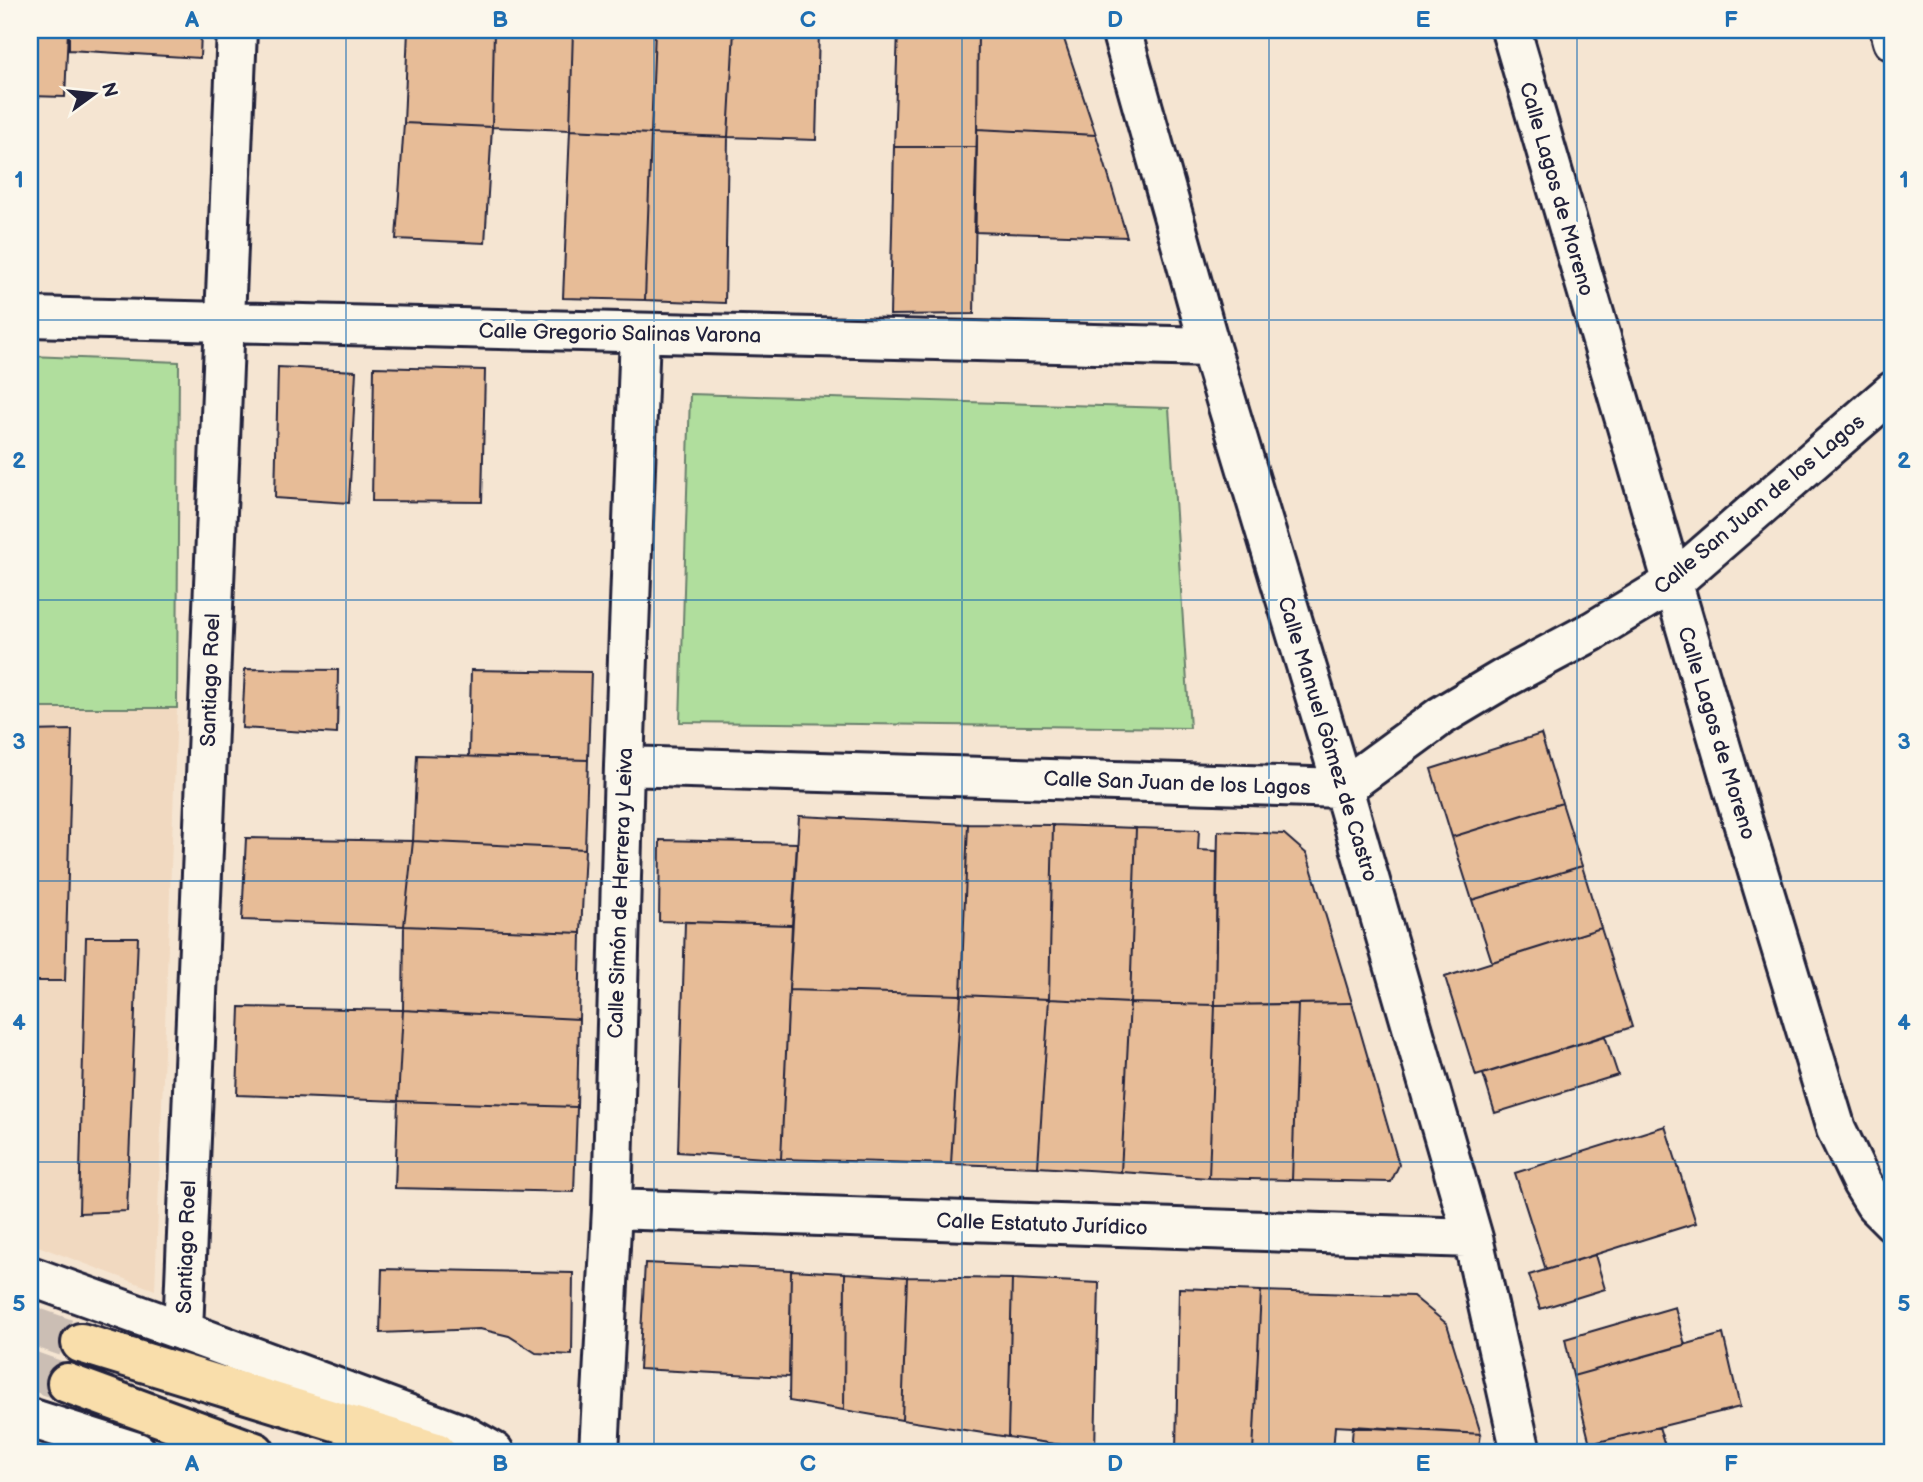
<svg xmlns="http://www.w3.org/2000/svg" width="1923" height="1482" viewBox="0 0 1923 1482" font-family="'Balsamiq Sans',sans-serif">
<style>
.built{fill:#f1d9c0}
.green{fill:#b0de9d;stroke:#69806c;stroke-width:2}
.building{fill:#e7bc97;stroke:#22223b;stroke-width:2}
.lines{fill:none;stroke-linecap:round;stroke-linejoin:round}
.primary-tunnel{stroke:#cbbeb4;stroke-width:38;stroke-dasharray:38 19;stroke-linecap:butt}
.minor-casing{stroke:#22223b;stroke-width:44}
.tertiary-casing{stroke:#22223b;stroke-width:44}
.primary-casing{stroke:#22223b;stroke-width:44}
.minor{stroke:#fbf7ec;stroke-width:38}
.tertiary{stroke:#fbf7ec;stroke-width:38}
.primary{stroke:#f9deab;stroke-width:38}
.grid{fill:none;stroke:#1f6fb2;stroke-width:2;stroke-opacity:0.55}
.labels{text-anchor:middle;stroke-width:7;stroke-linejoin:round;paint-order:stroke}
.street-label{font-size:21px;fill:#22223b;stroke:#fbf7ec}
.neatline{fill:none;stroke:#1f6fb2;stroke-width:2.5}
.grid-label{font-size:23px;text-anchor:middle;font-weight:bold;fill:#1f6fb2}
</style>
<rect width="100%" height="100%" fill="#f5e5d2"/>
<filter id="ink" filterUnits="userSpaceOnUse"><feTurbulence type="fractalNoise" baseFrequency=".0143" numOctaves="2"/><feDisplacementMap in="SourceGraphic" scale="14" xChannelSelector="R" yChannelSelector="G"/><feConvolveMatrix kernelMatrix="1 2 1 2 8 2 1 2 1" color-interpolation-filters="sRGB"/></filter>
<g filter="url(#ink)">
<path class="built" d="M30,708H177L155,1290L30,1243Z"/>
<path class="green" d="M30,356L179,362L177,708H30Z
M690,394L1169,408L1190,728L680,722Z"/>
<path class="building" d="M30,30H68L65,97L30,96Z
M69,30H201L200,58L69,50Z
M408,30H494L492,127L404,123Z
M494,30H573L570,130L492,127Z
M573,30H655L651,134L570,130Z
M655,30H734L728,137L651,134Z
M734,30H819L816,140L728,137Z
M898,30H978L977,147H894Z
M978,30H1061L1096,135L977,129Z
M404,123L492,127L485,243L396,239Z
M977,129L1096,135L1127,237L974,232Z
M570,130L651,134L645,300L563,298Z
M651,134L728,137L725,303L645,300Z
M894,147H977L974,314L890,315Z
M278,367L356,371L349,503L275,498Z
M374,367L485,370L482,502L372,501Z
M245,669L338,670L337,734L242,728Z
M471,670L591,672L588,760L469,757Z
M72,730L65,981H30V731Z
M1541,734L1562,803L1452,837L1431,769Z
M417,755L588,760L585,849L413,841Z
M1562,803L1582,866L1472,900L1452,837Z
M799,816L968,824L961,995L789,990Z
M968,824L1053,825L1049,999L961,995Z
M1053,825L1136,828L1130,1003L1049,999Z
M1136,828L1199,830L1198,850L1217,851L1215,1005L1130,1003Z
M1218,831L1284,834L1307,854L1352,1003L1215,1005Z
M246,838L413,841L404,926L242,920Z
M660,840L797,843L792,925L659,921Z
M413,841L585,849L581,933L404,926Z
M1582,866L1601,928L1492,962L1472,900Z
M685,922L792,925L781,1159L678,1152Z
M404,926L581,933L579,1019L403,1010Z
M1601,928L1632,1027L1476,1076L1445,977Z
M86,937H138L127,1211L79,1213Z
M789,990L961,995L951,1164L781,1159Z
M961,995L1049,999L1038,1167L951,1164Z
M1049,999L1130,1003L1121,1172L1038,1167Z
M1130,1003L1215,1005L1209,1178L1121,1172Z
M1352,1003L1399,1165L1391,1182L1292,1180L1298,1004Z
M1298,1004L1292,1180L1209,1178L1215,1005Z
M240,1007L403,1010L398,1101L237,1095Z
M403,1010L579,1019L577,1107L398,1101Z
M1605,1036L1618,1075L1495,1113L1483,1074Z
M398,1101L577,1107L574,1192L395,1188Z
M1665,1126L1696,1223L1546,1270L1515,1173Z
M1595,1255L1605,1289L1540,1309L1529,1275Z
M645,1263L791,1270L789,1377L639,1369Z
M382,1269L573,1273L572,1355L536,1353L509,1336L480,1329L380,1333Z
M791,1270L845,1273L844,1410L789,1401Z
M845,1273L907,1277L902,1420L844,1410Z
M907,1277L1012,1279L1008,1437L902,1420Z
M1012,1279L1099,1283L1095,1450L1008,1437Z
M1179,1288L1261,1291L1253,1452H1176Z
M1261,1291L1413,1296L1447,1324L1481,1434L1335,1426L1333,1452H1253Z
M1675,1307L1685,1345L1573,1376L1565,1339Z
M1723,1334L1740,1407L1590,1444L1573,1376Z
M1353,1426L1481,1434L1478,1452H1351Z
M1659,1427L1667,1452H1591L1590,1444Z
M1052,1444L1095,1450L1118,1452H1049Z"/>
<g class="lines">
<path class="primary-tunnel" d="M30,1325L81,1343
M30,1370L67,1383"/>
<defs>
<path id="minor" d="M1121,30L1210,347L1343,788L1473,1238L1521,1452
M1511,30L1736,799L1836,1129L1862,1183L1875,1204L1893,1222
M1890,30L1893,41
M30,317L1210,347
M624,766L1343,788L1441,716L1503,679L1593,631L1672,583L1893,391
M612,1209L1473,1238
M183,1331L237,30
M599,1452L612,1209L624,766L640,333"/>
<path id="tertiary" d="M30,1276L183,1331L464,1435L494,1452
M30,1418L137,1452"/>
<path id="primary" d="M81,1343L436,1452
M67,1383L255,1452"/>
</defs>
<use href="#minor" class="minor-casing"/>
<use href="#tertiary" class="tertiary-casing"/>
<use href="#primary" class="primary-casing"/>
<use href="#minor" class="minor"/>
<use href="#tertiary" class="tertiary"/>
<use href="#primary" class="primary"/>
</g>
</g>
<path class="grid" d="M346,30V1452M654,30V1452M962,30V1452M1269,30V1452M1577,30V1452M30,320H1893M30,600H1893M30,881H1893M30,1162H1893"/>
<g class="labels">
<g class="street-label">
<text transform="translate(1557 189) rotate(74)" y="7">Calle Lagos de Moreno</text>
<text transform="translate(620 333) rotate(1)" y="7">Calle Gregorio Salinas Varona</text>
<text transform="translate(1759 504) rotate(-40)" y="7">Calle San Juan de los Lagos</text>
<text transform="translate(210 680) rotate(-88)" y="7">Santiago Roel</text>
<text transform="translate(1717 733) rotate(73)" y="7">Calle Lagos de Moreno</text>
<text transform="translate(1328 739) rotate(73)" y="7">Calle Manuel Gómez de Castro</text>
<text transform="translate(1177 783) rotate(2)" y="7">Calle San Juan de los Lagos</text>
<text transform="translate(620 893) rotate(-88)" y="7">Calle Simón de Herrera y Leiva</text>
<text transform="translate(1042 1224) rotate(2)" y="7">Calle Estatuto Jurídico</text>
<text transform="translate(186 1247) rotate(-88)" y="7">Santiago Roel</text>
</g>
</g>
<rect width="1923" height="1482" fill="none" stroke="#fbf7ec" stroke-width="77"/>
<g transform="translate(94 94) rotate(75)" stroke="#fbf7ec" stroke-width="5" paint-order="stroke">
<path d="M0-5L12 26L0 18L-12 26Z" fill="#22223b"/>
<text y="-10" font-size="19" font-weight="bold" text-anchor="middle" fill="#22223b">N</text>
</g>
<rect x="38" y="38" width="1846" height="1406" class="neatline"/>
<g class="grid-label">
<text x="192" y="27">A</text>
<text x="500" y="27">B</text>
<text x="808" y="27">C</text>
<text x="1115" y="27">D</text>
<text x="1423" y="27">E</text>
<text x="1731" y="27">F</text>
<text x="19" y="187">1</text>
<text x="1904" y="187">1</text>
<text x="19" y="468">2</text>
<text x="1904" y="468">2</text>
<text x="19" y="749">3</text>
<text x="1904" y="749">3</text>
<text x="19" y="1030">4</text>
<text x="1904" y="1030">4</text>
<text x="19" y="1311">5</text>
<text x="1904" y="1311">5</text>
<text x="192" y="1471">A</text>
<text x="500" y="1471">B</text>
<text x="808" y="1471">C</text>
<text x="1115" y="1471">D</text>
<text x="1423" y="1471">E</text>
<text x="1731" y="1471">F</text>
</g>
</svg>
